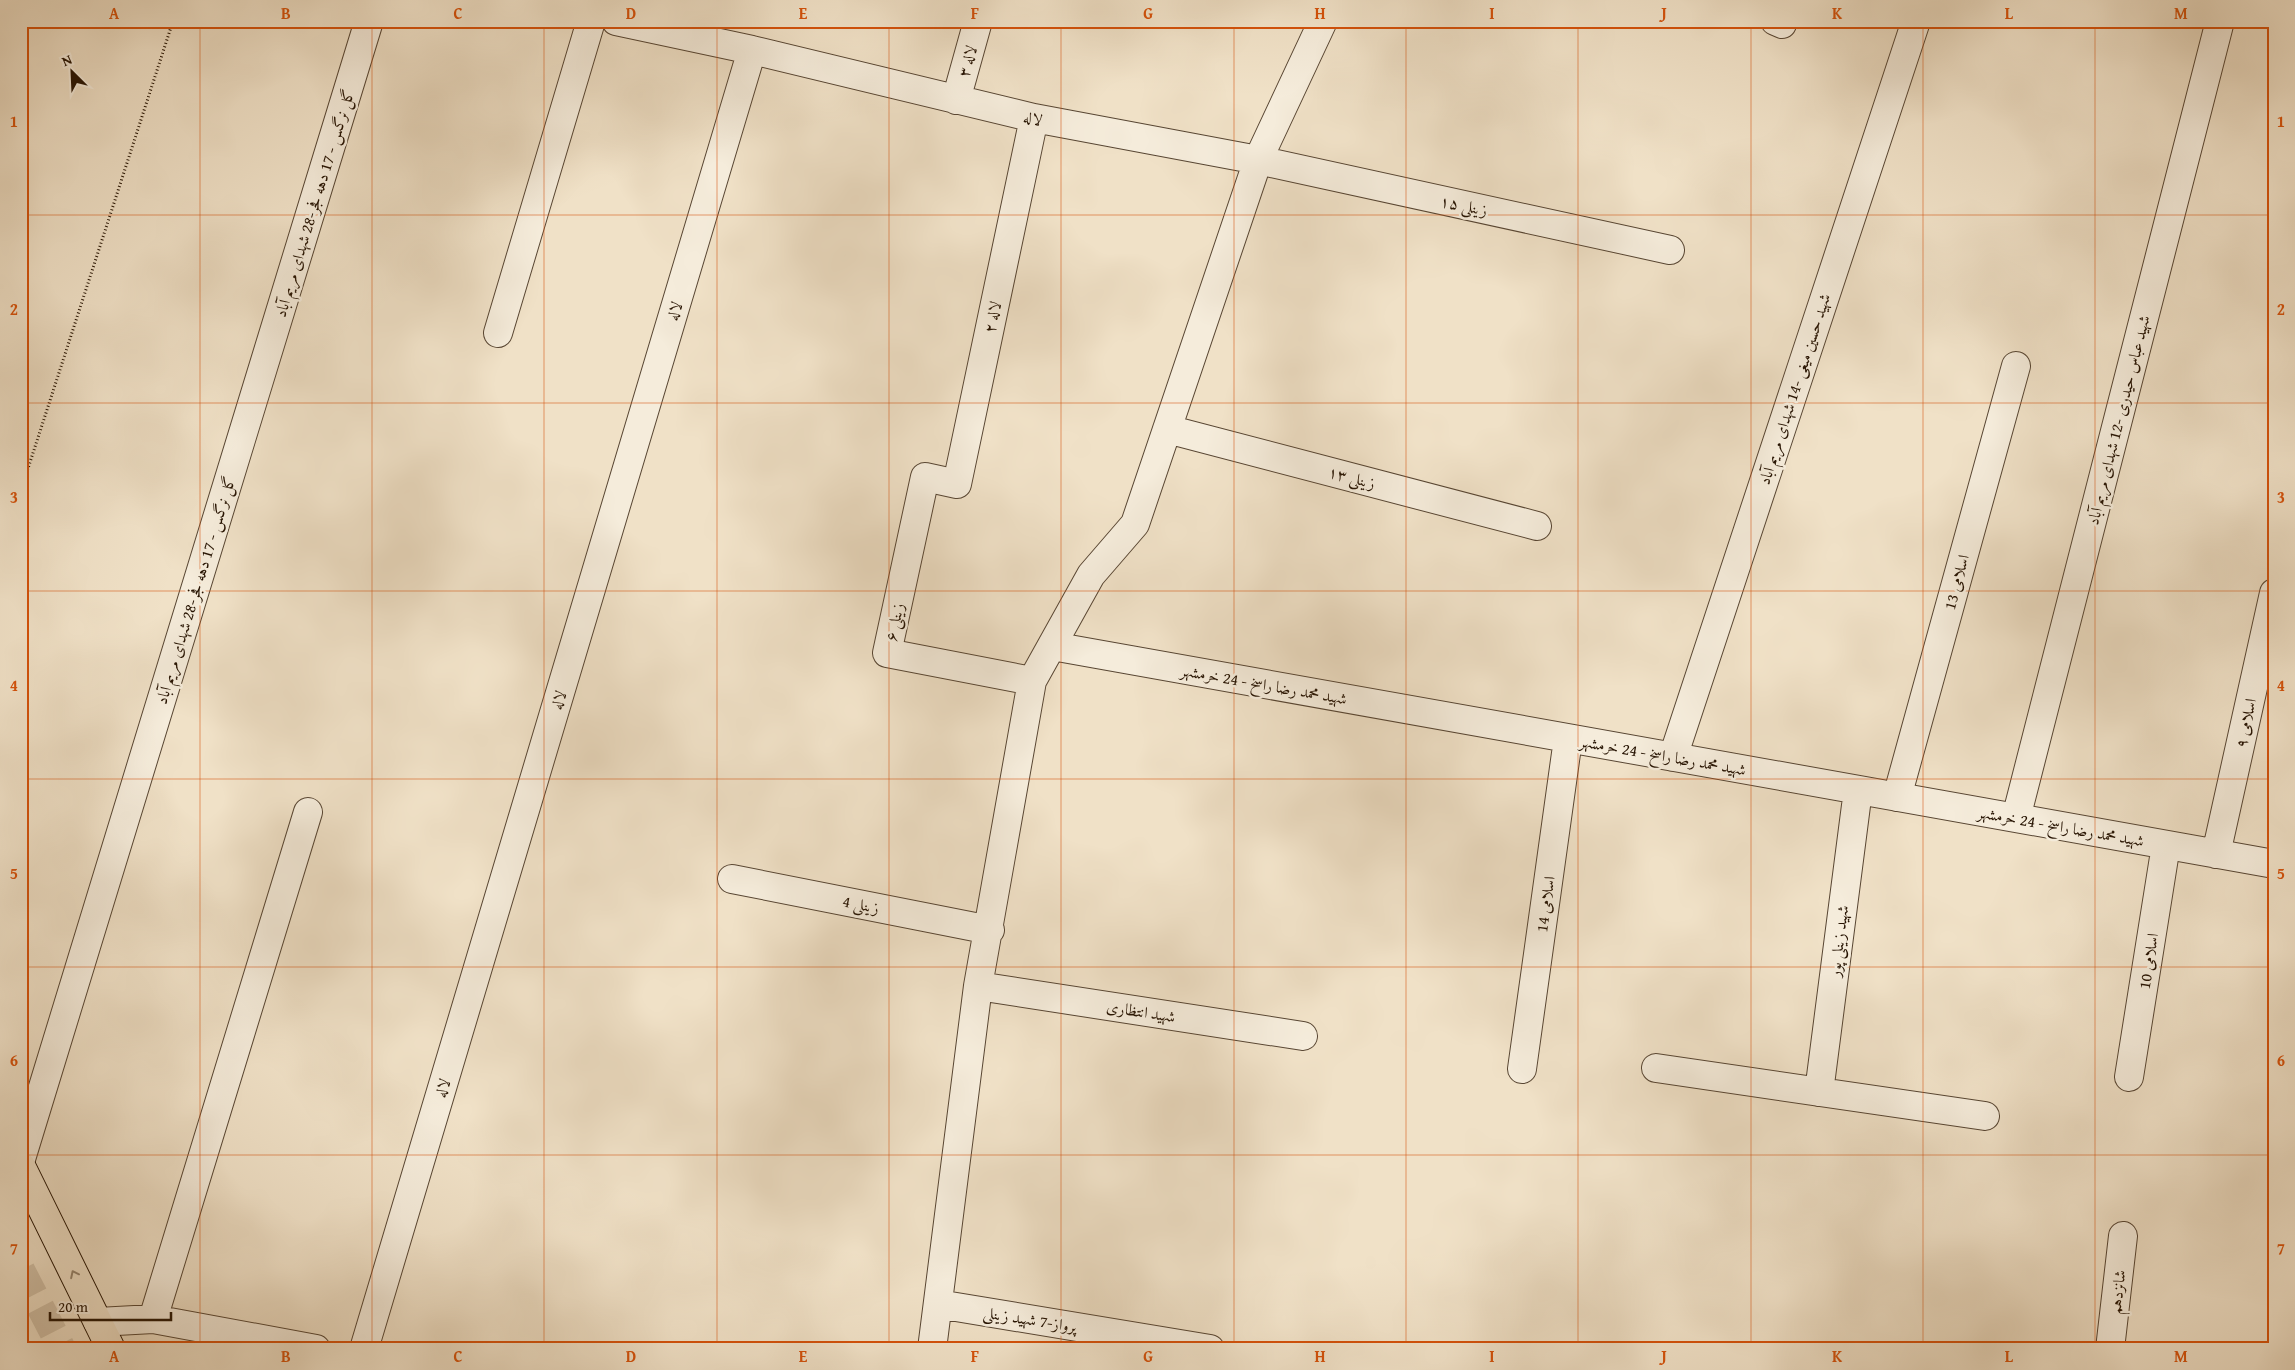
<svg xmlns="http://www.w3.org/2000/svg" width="2295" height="1370" viewBox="0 0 2295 1370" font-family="'Gentium Book Plus',Amiri,serif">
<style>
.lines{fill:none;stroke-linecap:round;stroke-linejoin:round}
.major-tunnel{stroke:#d2c2a9;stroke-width:28;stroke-dasharray:28 14;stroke-linecap:butt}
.minor-casing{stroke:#584633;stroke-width:30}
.major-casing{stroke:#261302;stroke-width:30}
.path{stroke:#261302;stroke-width:3;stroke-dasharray:1 2.5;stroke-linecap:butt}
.minor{stroke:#f5ecdb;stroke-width:28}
.major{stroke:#f0e1c7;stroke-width:28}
.oneway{stroke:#95846e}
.grid{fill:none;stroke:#d5520b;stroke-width:1;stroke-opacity:0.55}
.labels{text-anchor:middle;stroke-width:5;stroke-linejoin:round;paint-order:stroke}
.street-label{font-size:16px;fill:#261302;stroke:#f5ecdb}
.neatline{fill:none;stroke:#d5520b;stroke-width:2}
.grid-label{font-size:16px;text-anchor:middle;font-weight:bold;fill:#d5520b}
</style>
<rect width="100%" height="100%" fill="#f0e1c7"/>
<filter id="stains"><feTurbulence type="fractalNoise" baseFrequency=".004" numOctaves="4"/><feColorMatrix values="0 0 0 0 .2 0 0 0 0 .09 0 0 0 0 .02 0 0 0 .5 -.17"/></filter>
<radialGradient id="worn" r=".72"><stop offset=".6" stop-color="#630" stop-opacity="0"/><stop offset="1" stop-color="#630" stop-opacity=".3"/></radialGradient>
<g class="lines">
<path class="major-tunnel" d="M21,1270L62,1349"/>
<defs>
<path id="minor" d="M616,21L752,50L1034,118L1258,160L1670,250
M1775,21L1782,24
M956,100L978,21
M498,333L591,21
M1167,429L1537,526
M1052,646L2274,864
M1032,681L887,653L925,477L957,484L1034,118
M1673,757L1916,21
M1897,797L2016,366
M2016,818L2220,21
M2216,854L2274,593
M732,879L990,930
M978,986L1303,1036
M1656,1068L1985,1116
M1522,1069L1568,739
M2129,1077L2166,845
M1819,1092L1858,790
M21,1159L369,21
M938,1304L1210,1349
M153,1319L308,812
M98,1322L153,1319L316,1349
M364,1349L752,50
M932,1349L978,986L1032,681L1091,575L1135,524L1258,160L1323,21
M2110,1349L2123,1236"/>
<path id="major" d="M21,1166L111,1349"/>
</defs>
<use href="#minor" class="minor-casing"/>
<use href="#major" class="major-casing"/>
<path class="path" d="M21,490L173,21"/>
<use href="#minor" class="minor"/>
<use href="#major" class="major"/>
</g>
<defs><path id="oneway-chevron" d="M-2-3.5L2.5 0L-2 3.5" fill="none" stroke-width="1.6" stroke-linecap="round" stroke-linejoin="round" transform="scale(1.25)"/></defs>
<use class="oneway" href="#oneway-chevron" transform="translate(74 1274) rotate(-116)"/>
<path class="grid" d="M200,21V1349M372,21V1349M544,21V1349M717,21V1349M889,21V1349M1061,21V1349M1234,21V1349M1406,21V1349M1578,21V1349M1751,21V1349M1923,21V1349M2095,21V1349M21,215H2274M21,403H2274M21,591H2274M21,779H2274M21,967H2274M21,1155H2274"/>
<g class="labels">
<g class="street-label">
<text transform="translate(967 61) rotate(-74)" y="6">لاله ۳</text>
<text transform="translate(1033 118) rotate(12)" y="6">لاله</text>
<text transform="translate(314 203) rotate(-73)" y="6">گل نرگس - 17 دهه فجر-28 شهدای مریم آباد</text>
<text transform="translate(1464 205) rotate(12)" y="6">زینلی ۱۵</text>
<text transform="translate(674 311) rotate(-73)" y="6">لاله</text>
<text transform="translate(992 317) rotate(-78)" y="6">لاله ۲</text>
<text transform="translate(1794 389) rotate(-72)" y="6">شهید حسین میغی -14 شهدای مریم آباد</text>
<text transform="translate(2118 420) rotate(-76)" y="6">شهید عباس حیدری -12 شهدای مریم آباد</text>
<text transform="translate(1352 477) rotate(15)" y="6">زینلی ۱۳</text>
<text transform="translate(1956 582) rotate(-75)" y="6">اسلامی 13</text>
<text transform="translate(195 590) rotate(-73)" y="6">گل نرگس - 17 دهه فجر-28 شهدای مریم آباد</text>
<text transform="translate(894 622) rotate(-78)" y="6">زینلی ۶</text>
<text transform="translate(1264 684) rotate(10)" y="6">شهید محمد رضا راسخ - 24 خرمشهر</text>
<text transform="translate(558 700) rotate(-73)" y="6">لاله</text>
<text transform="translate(2245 723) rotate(-78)" y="6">اسلامی ۹</text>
<text transform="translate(1663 755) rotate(10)" y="6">شهید محمد رضا راسخ - 24 خرمشهر</text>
<text transform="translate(2061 826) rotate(10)" y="6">شهید محمد رضا راسخ - 24 خرمشهر</text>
<text transform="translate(861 904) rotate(11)" y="6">زینلی 4</text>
<text transform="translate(1545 904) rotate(-82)" y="6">اسلامی 14</text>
<text transform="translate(1838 941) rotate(-83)" y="6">شهید زینلی پور</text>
<text transform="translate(2148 961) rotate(-81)" y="6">اسلامی 10</text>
<text transform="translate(1141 1011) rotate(9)" y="6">شهید انتظاری</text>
<text transform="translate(442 1088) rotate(-73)" y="6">لاله</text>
<text transform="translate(2117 1292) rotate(-83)" y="6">شانزدهم</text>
<text transform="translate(1030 1319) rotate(9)" y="6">پرواز-7 شهید زینلی</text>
</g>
</g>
<rect width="2295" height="1370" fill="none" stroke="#f0e1c7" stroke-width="55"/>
<g transform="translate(72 72) rotate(336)" stroke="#f5ecdb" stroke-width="4" paint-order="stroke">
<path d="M0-4L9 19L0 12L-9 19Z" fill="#261302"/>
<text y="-8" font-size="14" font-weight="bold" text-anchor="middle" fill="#261302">N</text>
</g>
<path d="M50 1312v8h121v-8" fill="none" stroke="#261302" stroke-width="2.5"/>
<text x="58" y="1312" font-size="15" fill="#261302" stroke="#f5ecdb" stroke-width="4" paint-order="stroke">20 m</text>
<rect x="28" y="28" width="2240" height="1314" class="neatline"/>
<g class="grid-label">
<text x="114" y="19">A</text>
<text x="286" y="19">B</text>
<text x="458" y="19">C</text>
<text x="631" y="19">D</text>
<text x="803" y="19">E</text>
<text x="975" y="19">F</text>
<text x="1148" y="19">G</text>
<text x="1320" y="19">H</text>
<text x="1492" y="19">I</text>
<text x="1664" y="19">J</text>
<text x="1837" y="19">K</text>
<text x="2009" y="19">L</text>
<text x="2181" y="19">M</text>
<text x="14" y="127">1</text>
<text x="2281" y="127">1</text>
<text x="14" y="315">2</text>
<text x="2281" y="315">2</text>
<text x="14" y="503">3</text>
<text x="2281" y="503">3</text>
<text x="14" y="691">4</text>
<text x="2281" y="691">4</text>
<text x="14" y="879">5</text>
<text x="2281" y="879">5</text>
<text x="14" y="1066">6</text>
<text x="2281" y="1066">6</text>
<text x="14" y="1254">7</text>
<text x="2281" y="1254">7</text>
<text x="114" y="1362">A</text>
<text x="286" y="1362">B</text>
<text x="458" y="1362">C</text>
<text x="631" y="1362">D</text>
<text x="803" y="1362">E</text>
<text x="975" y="1362">F</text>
<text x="1148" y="1362">G</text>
<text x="1320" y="1362">H</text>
<text x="1492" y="1362">I</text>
<text x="1664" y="1362">J</text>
<text x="1837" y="1362">K</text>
<text x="2009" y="1362">L</text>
<text x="2181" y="1362">M</text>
</g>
<rect width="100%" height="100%" filter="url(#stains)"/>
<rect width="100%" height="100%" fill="url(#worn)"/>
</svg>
